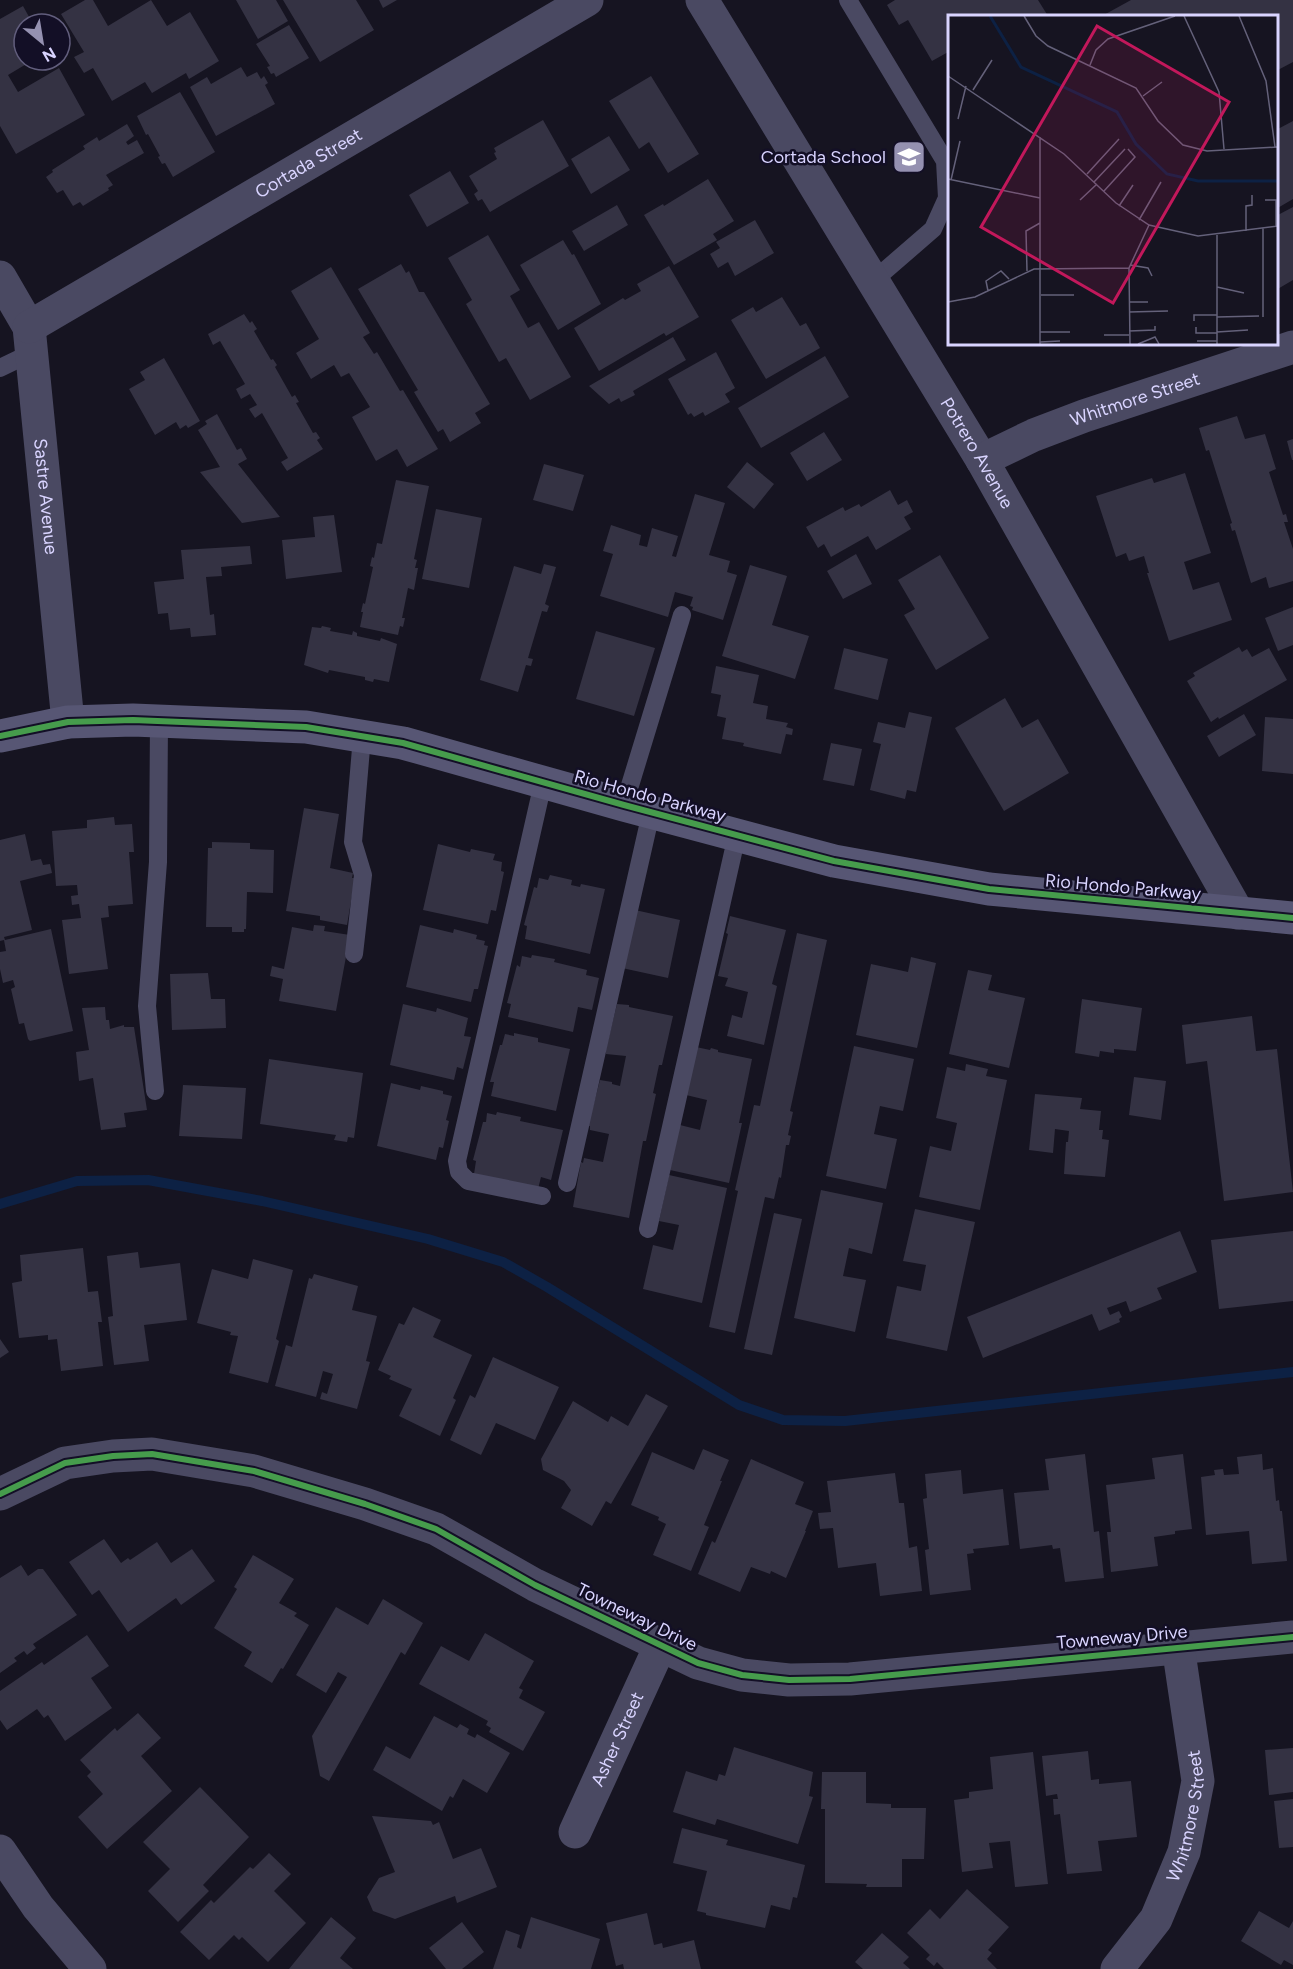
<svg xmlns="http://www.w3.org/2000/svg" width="1293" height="1969" viewBox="0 0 1293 1969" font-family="Figtree,sans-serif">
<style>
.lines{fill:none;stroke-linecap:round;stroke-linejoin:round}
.stream{stroke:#0d2144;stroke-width:10}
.building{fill:#343243}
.lane{stroke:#4a4962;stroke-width:18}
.street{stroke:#4a4962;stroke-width:33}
.secondary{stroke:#575674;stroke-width:33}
.cycleway-casing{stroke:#130f26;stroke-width:10}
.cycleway{stroke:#469c4c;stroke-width:6}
.labels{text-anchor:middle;stroke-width:5;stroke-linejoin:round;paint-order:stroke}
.poi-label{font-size:18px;fill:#d9d4ff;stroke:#130f26;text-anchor:end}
.street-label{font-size:18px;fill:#d9d4ff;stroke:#130f26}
.inset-river{fill:none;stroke:#0d2144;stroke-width:3}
.inset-road{fill:none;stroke:#64617a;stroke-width:1.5}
.view{fill:#c2185b;fill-opacity:0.15;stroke:#c2185b;stroke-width:3}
.inset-edge{fill:none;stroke:#d9d4ff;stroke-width:3}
</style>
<rect width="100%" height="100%" fill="#161421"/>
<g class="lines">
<path class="stream" d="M0,1204L77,1181L148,1180L262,1201L428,1239L503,1262L547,1287L739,1405L783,1420L845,1421L1293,1372"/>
</g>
<path class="building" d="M85,0H93L108,26L151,0L167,26L190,12L219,61L189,79L186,73L152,93L145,82L112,101L93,68L84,73L74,57L84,52L61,14Z
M236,0H276L288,21L258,39Z
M283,0H356L374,30L320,62Z
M379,0H397L383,8Z
M895,0H1038L1048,16H950V51L932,61L908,20L899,25L887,5Z
M1131,0H1293V62L1276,71V16H1102Z
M23,6L33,24H24V60H33L8,75L18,92L59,68L85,115L16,154L0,126V19Z
M289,25L309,58L276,77L274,73L271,74L267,67L270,66L256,44Z
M241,67L247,77L257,72L261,79L264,76L268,83L265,85L275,104L216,136L190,87L207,77L211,84Z
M651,76L699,154L668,173L649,142L639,149L609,101Z
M180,92L215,152L173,177L165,163L162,164L158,157L160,156L148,134L146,135L137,116Z
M543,120L569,166L490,212L482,199L478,201L474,194L478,191L469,176L497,159L494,153L496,152L494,148Z
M1293,121V199L1276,209V130Z
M127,124L134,136L126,142L128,145L137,140L144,153L106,175L113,185L108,188L109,190L83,206L80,202L73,206L63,190L57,193L46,177L53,172L52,170L85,149L83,146L97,137L99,141Z
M609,136L630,170L591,194L571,159Z
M450,171L469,203L427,227L409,195Z
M708,179L734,221L713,234L717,240L674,265L644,215L663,204L664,206Z
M617,205L628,225L584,251L572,231Z
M1293,207V280L1276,290V216Z
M755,220L774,253L735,276L728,262L718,268L710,254L720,248L716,242Z
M488,235L520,290L510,296L528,328L539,322L571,377L530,400L506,358L499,362L466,304L472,300L448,258Z
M563,240L572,255L574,254L601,304L558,330L520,265Z
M401,264L406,273L409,271L419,292H424L490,404L475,413L481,423L450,442L443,429L438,432L414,392L418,390L358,289Z
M669,266L699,317L666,336L664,333L599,371L574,328L623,298L625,300L641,291L637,284Z
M331,267L370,333L363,337L374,354L377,352L400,391L403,390L438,449L407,467L397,449L376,461L352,417L370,407L349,373L341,377L334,365L311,379L296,353L319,339L291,291Z
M782,297L800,326L806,323L820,348L766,379L731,320L753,307L756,312Z
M244,314L250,323L252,321L257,329L254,331L271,360L273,359L277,365L275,367L292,397L295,395L299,402L296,403L313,433L316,432L320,438L317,440L323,449L287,471L281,462L288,458L262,413L255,418L249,409L257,405L250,394L241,399L236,389L245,384L220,341L213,345L208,334Z
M673,337L686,360L633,391L635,395L621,402L619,398L609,404L589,386Z
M716,352L735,388L725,394L730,402L705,416L703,412L694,417L691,413L688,415L668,379Z
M825,356L849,397L761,448L738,408Z
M164,358L200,421L188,428L186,425L180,429L176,422L155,435L129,389L145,380L140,372Z
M217,414L237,450L241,448L247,459L238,464L280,517L242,523L200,472L220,467L198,430L207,424L205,421Z
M1237,416L1245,439L1265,434L1276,469L1269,472L1283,515L1286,514L1288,522H1284L1293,549V581L1269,588L1266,577L1251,583L1235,530L1232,531L1230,524L1232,523L1209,450L1206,451L1199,428Z
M824,432L842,460L807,481L790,453Z
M1293,439V460H1292L1287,441Z
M747,462L774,484L754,509L727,487Z
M544,464L584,475L573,511L533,500Z
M1185,473L1211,553L1184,562L1193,590L1219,582L1232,620L1169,641L1147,573H1149L1144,556L1129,561L1126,553L1116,557L1096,496L1152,478L1154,483Z
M396,480L429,486L414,559L417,560L415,568H418L414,590L408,588L402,618H405L403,627L400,626L398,635L360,627L363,612H361L363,603L365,604L373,567L370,566L372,557L374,558L377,543L382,544Z
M890,490L898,505L907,500L913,512L904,517L911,529L876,550L868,536L831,557L824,544L818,548L806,527L843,507L845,511L859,504L861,507Z
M695,494L725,503L709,555L730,561L727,572L737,575L723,620L692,610L693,607L690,606L693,597L675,592L668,617L600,596L613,554L603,551L611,525L641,535L639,545L647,547L652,528L678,536L672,556L676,557Z
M436,509L482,518L469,588L422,579Z
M334,515L342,572L286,579L282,540L315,537L313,517Z
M250,546L252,564L221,567L222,576L206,577L210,615L214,614L216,635L191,637L190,628L170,630L168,613L158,614L154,582L184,579L181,550Z
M856,554L872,584L843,599L827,571Z
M940,555L989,638L936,670L904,615L915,609L898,580Z
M544,564L556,567L545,604L549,606L547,612L542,611L528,658L533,659L531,666L526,665L518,692L480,680L514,566L541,574Z
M750,565L787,576L772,625L809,636L795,679L722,656Z
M1293,607V645L1278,651L1265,618Z
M322,626L331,628L330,631L352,635L353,631L357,633V636L380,641L381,638L397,644L389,682L374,679L373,682L365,680V677L329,670L328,673L304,665L312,627L321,628Z
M596,631L655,648L634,716L576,699Z
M1239,647L1242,652L1247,649L1252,657L1269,648L1287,680L1219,719L1218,717L1211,722L1187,681L1195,676L1193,673Z
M844,648L888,659L878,700L834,689Z
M716,666L759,675L753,703L768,706L766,719L788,723L786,727L793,729L792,735L786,734L781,754L743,746L744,743L722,739L726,718L717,716L721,695L711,693Z
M1005,698L1022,728L1038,719L1069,773L1004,811L955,728Z
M909,712L932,717L916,792L907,790L905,799L870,790L881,744L873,742L878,722L905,728Z
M1244,714L1256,735L1219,757L1207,736Z
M1265,717L1293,719V774L1262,771Z
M831,743L862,749L854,786L823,780Z
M304,808L339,814L330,868L353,873L352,878H355L347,925L320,920V916L286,911Z
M114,817L115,825L132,824L134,852H129L133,904L108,906L109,917L101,918L108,969L69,974L62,920L81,918L79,904L72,905L71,896L78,895L77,885L56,886L52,831L87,828V820Z
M25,834L31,861L41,859L43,865L50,864L52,873L20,881L32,930L4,937L5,940L51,929L73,1031L30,1041L28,1039L24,1023L19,1024L11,989L15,987L13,980L3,983L0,969V952L6,951L4,940L0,941V840Z
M212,842L250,843V849L274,850L273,893L247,892L246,929H244V932H232V927H206L208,848H212Z
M438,844L470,852L471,849L495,854L493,860L502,862L501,871L504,872L496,911L491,910L488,924L423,910Z
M550,875L572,880L571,885L580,887L581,884L605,889L590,954L525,939L527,926L524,925L534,887L537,888L539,878L548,880Z
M635,910L680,920L668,978L622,968Z
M730,916L786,930L772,984L777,986L764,1045L727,1036L732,1015L742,1018L748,992L725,986L728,978L718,976L728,934L726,933Z
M314,925L325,926L324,931L350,935L336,1011L279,1001L283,979L270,976L272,966L284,969L292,927L313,931Z
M420,925L453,933L454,929L477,935L476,939L485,941L484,945L488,946L478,989H474L471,1002L406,987Z
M797,933L827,940L790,1111L793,1112L788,1135L791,1136L789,1145H786L781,1178L779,1177L774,1199L765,1197L735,1333L709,1327L738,1191L735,1190L754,1105L760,1106Z
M532,955L555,959L554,962L587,970L586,975L599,978L592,1010L578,1007L573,1032L508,1017L511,1004L507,1003L517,965L520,967L522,956L531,958Z
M911,957L936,963L917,1048L856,1035L871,964L908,972Z
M968,970L992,975L988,990L1025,998L1009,1068L949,1054Z
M208,973L211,999H225L226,1028L172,1030L170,974Z
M1082,999L1142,1008L1136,1051L1114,1049V1053L1100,1051L1099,1057L1075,1053Z
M403,1004L436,1012L437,1008L468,1018L464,1036L471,1037L463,1069L457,1067L454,1080L390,1065Z
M617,1004L629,1005V1007L673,1016L662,1065H659L653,1093L656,1094L646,1141H643L629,1218L573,1207L581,1162L583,1163L584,1158L603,1162L609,1134L590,1130V1126H588L600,1080L612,1082V1084L620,1086L626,1056L606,1054V1049Z
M105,1007L106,1020H109L110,1029L124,1025V1027H134L147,1110L124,1113L126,1127L101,1130L93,1078L79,1081L76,1052L89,1050L82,1008Z
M1252,1016L1256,1051L1277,1049L1293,1192L1224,1201L1207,1061L1186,1064L1182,1025Z
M514,1033L538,1038V1042L570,1049L556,1111L491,1096L494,1082H490L500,1045H502L505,1034L514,1036Z
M854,1046L914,1059L903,1111L880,1106L874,1134L897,1139L886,1189L826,1176Z
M696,1047L710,1050L711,1048L718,1050V1052L752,1059L739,1123H742L729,1183L670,1170L680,1125L700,1130L707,1100L686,1095Z
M269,1059L363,1073L354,1138L348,1137L347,1142L334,1140L336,1135L260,1124Z
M966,1064L988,1069L986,1076L1007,1080L980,1210L919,1197L930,1146L951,1151L957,1123L936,1118L947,1067L965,1071Z
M1134,1077L1166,1081L1161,1120L1129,1115Z
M391,1083L420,1090L421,1086L443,1091V1094L452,1096L446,1120L449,1121L443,1148L439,1147L436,1160L377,1146Z
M183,1085L246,1088L242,1139L179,1136Z
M1035,1094L1082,1098L1080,1109L1101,1111L1099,1130H1103L1102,1139L1109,1140L1105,1177L1064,1174L1066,1142H1068L1069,1131L1055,1129L1053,1153L1029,1150Z
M497,1112L521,1117L520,1121L563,1130L551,1180L541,1177L538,1189L474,1174L476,1161L473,1160L483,1122H486L487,1113L496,1115Z
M669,1175L727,1188L702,1303L643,1289L653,1245L673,1250L679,1225L659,1221Z
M821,1190L883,1203L872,1254L849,1248L843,1276L866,1280L855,1332L794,1318Z
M915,1209L975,1222L947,1351L886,1338L897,1286L921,1291L926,1265L903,1261Z
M774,1213L802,1219L772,1355L744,1349Z
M1180,1231L1197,1272L1157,1288L1162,1299L1130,1312L1126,1301L1107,1308L1110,1315L1119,1311L1122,1317L1119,1319L1120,1322L1099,1331L1092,1314L983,1358L967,1317Z
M1293,1231V1301L1219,1309L1211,1240Z
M83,1248L88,1292L98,1291L102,1322H98L103,1366L61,1371L57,1339L48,1340V1335L19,1338L12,1283L22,1281L20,1255Z
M138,1252L140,1268L180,1263L187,1320L144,1325L149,1361L114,1365L108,1317L113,1316L107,1256Z
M253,1259L293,1270L276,1339L279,1341L268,1383L229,1373L238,1336L230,1335L231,1332L197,1323L212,1269L248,1279Z
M314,1274L358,1286L352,1310L377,1316L366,1361L370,1362L357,1409L320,1399L322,1392L327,1394L333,1374L323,1371L316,1397L275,1386L286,1345L292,1347L309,1278L312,1279Z
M413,1307L441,1320L433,1337L472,1355L453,1398L456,1400L440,1436L399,1416L412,1389L389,1379L391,1376L378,1370L399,1323L404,1325Z
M0,1339L9,1352L0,1358Z
M493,1357L559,1387L535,1440L496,1423L481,1455L450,1440L470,1395L475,1398Z
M646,1394L668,1406L611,1504L606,1501L592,1526L561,1508L571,1490L564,1481L543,1470L541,1459L573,1401L608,1422L611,1416L628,1426Z
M703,1449L729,1460L720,1481H722L704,1525L709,1527L691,1571L653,1555L666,1524L658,1520L659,1517L631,1505L652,1452L694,1470Z
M1085,1454L1094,1532L1099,1531L1104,1578L1065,1582L1060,1548L1053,1549L1052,1545L1020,1549L1014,1493L1049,1490L1045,1459Z
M1183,1454L1192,1529L1175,1531V1534L1154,1537L1158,1566L1111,1572L1107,1532H1111L1106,1485L1155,1479L1152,1458Z
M1262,1454L1263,1470L1273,1468L1276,1501L1279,1500L1280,1511H1282L1287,1561L1252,1564L1249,1531L1206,1535L1201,1477L1215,1475L1214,1470L1223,1469L1224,1475L1239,1474L1237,1457Z
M751,1459L804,1482L795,1504L813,1511L805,1531H806L786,1578L771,1571L770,1574L751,1567L740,1592L698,1574L712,1541L715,1543Z
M961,1470L963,1494L1003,1489L1009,1545L973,1549L974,1553L967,1554L971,1590L930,1595L925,1550L929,1549L923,1499L927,1498L925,1474Z
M895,1473L899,1503H904L909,1548L917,1546L922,1591L880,1596L876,1563L838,1568L833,1528L820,1529L818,1513L831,1512L827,1481Z
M104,1539L121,1563L128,1558L130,1560L157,1542L171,1563L192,1549L215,1581L181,1605L176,1598L128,1632L99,1590L92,1595L69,1562Z
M253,1555L294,1579L279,1603L297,1613L294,1616L309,1625L283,1669L281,1668L272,1683L244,1666L252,1652L214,1628L237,1589L234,1587Z
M21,1565L28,1576L38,1569H43L77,1615L33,1644L36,1648L27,1655L24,1651L14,1658L17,1661L0,1673V1578Z
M383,1599L423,1623L405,1655L401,1652L329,1781L320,1776L312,1736L347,1677L338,1672L326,1693L296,1675L336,1607L368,1625Z
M485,1633L534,1661L519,1688L523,1690L519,1698L545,1712L523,1751L489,1732L491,1728L486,1725L488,1721L419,1684L441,1646L469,1661Z
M87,1635L109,1666L91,1678L112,1708L65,1741L48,1715L44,1718L37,1709L7,1730L0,1720V1691L42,1662L44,1665Z
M138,1713L161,1738L141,1756L172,1791L107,1849L78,1817L103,1794L87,1776L91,1772L80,1760L115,1728L117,1731Z
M434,1716L457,1728L460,1724L469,1729L467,1734L475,1738L477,1734L510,1753L487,1793L463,1779L453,1798L450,1796L442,1811L373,1770L386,1746L410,1759Z
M734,1747L813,1772L809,1796L813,1797L798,1844L717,1819L715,1825L673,1812L686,1771L717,1781L719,1774L725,1776Z
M1293,1748V1792L1269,1795L1265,1750Z
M1088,1751L1091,1780L1099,1779V1784L1131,1781L1137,1837L1098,1841L1102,1871L1067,1874L1060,1814L1054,1815L1053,1799H1058L1057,1794L1046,1796L1042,1756Z
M1033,1752L1048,1884L1015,1887L1010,1841L989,1843L993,1868L962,1872L954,1800L969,1798V1792L993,1789L990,1757Z
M822,1772H866V1803L891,1804V1808H926L924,1859H902V1887H866L867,1884L825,1883V1809H821Z
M200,1787L249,1837L203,1885L209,1891L178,1922L148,1891L170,1869L143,1842Z
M1293,1799V1847L1279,1848L1274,1801Z
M372,1816L431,1821L433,1825L439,1822L453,1859L481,1848L497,1887L457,1903L455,1896L395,1919L373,1911L367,1897L379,1878L395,1872Z
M682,1828L728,1840L726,1845L805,1865L797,1898L793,1897L790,1910L771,1905L765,1928L706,1915V1913L697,1911L707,1871L673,1863Z
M269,1853L291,1874L274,1891L306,1923L268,1962L242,1937L239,1940L234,1935L209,1960L180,1932L211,1900L214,1903L250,1867L253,1869Z
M967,1889L1009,1927L988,1950L992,1953L987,1959L997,1969H944L937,1962L934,1966L926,1959L930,1955L907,1933L930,1909L940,1919Z
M1259,1911L1289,1928L1293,1921V1965L1284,1960L1281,1965L1241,1941Z
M647,1913L654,1945L662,1943L663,1948L694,1940L701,1969H624L623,1964L616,1966L606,1923Z
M331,1917L356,1938L340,1958L353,1969H289Z
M531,1917L600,1939L591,1969H493L506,1930L520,1935L517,1947L521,1949Z
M462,1922L484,1952L462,1969H446L429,1948Z
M882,1933L909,1957L903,1963L910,1969H863L855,1962Z"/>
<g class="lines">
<path class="lane" d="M848,0L945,161L947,198L933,229L873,281
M0,368L31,353
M624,805L682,615
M354,954L363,875L353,842L362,737
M155,1091L147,1006L158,862L159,721
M567,1183L651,813
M542,1196L468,1181L459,1172L457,1161L543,783
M648,1229L737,835"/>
<g class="street">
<path id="s1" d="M702,0L982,460L1238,913"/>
<path id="s2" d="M0,277L29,327L68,722"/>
<path id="s3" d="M29,327L587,0"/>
<path id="s4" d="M982,460L1034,435L1084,416L1293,347"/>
<path d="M0,1494L65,1463L113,1456L152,1454L254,1471L365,1504L436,1529L535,1585L698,1663L742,1675L789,1680L850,1679L1293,1637"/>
<path id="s5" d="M575,1832L660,1646"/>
<path d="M0,1851L38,1907L90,1969"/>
<path id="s6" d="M1117,1969L1156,1919L1184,1852L1198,1781L1178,1646"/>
</g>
<path class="secondary" d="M0,736L68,722L133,720L306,727L403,743L624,805L834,861L989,889L1293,918"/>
<defs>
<path id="cycleway" d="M0,736L68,722L133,720L306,727L403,743L624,805L834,861L989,889L1293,918
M0,1494L65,1463L113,1456L152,1454L254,1471L365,1504L436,1529L535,1585L698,1663L742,1675L789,1680L850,1679L1293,1637"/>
</defs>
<use href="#cycleway" class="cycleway-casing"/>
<use href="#cycleway" class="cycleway"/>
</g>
<defs>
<symbol id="school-square" viewBox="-11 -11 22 22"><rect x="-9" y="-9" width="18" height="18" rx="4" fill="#9591b1" stroke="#130f26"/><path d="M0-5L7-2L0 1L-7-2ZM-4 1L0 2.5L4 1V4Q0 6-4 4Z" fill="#fff"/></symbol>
</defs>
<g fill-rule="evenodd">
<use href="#school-square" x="890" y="138" width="38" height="38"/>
</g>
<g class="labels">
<g class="poi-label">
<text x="886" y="163">Cortada School</text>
</g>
<g class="street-label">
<text dy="6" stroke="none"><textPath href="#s3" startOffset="324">Cortada Street</textPath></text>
<text dy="6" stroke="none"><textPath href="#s4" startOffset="165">Whitmore Street</textPath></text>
<text dy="6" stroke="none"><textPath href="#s1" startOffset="530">Potrero Avenue</textPath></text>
<text dy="6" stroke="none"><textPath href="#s2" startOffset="228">Sastre Avenue</textPath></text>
<text transform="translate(650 796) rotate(15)" y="6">Rio Hondo Parkway</text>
<text transform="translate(1123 887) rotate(5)" y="6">Rio Hondo Parkway</text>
<text transform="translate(637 1617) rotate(26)" y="6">Towneway Drive</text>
<text transform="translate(1122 1637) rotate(-5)" y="6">Towneway Drive</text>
<text dy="6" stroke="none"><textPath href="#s5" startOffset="102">Asher Street</textPath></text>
<text dy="6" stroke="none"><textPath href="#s6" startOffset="172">Whitmore Street</textPath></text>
</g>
</g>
<g transform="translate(948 15)">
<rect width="330" height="330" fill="#161421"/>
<path class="inset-river" d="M42,1L73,52L169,97L188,129L219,159L250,166H330"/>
<path class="inset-road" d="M76,1L88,21L100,31L188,73L210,106L235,130L259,136L330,132M236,1L271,77L276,134M291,1L318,66L327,132M142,50L148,35L160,24L227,1M0,61L116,139L168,188L201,210L250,221L330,211M25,75L44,45M195,81L214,67M10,104L18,71M139,159L171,124M0,164L92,183M3,165L12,126M146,167L177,134M156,176L187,142L180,134M132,185L149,169M317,185H328V212M171,191L185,170M191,205L213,167M315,213V302M298,216V191L304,190V180M269,220V329M182,250L200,253L204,261M79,256L78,216L92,208M269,272L296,278M40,276L38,266L53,256L61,264M93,280H126M0,287L27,282L86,254L181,253M181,287H200M181,297L220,296M269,302L311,301M246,306V300H269M248,312V318H269M181,316L207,315V311M92,317H122M269,317L300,315M156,320H181M249,326H269M92,327L112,326M92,329V122M182,329L181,253L201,210M190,329L207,322L211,329"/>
<path class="view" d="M149,11L281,87L165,288L33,212Z"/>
<rect width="330" height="330" class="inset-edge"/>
</g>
<g transform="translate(42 42) rotate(150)"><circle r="28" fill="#130f26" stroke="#625e7d" stroke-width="1.5"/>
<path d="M0-4.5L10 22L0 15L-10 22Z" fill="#9591b1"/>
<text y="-9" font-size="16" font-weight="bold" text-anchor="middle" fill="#d9d4ff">N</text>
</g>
</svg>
